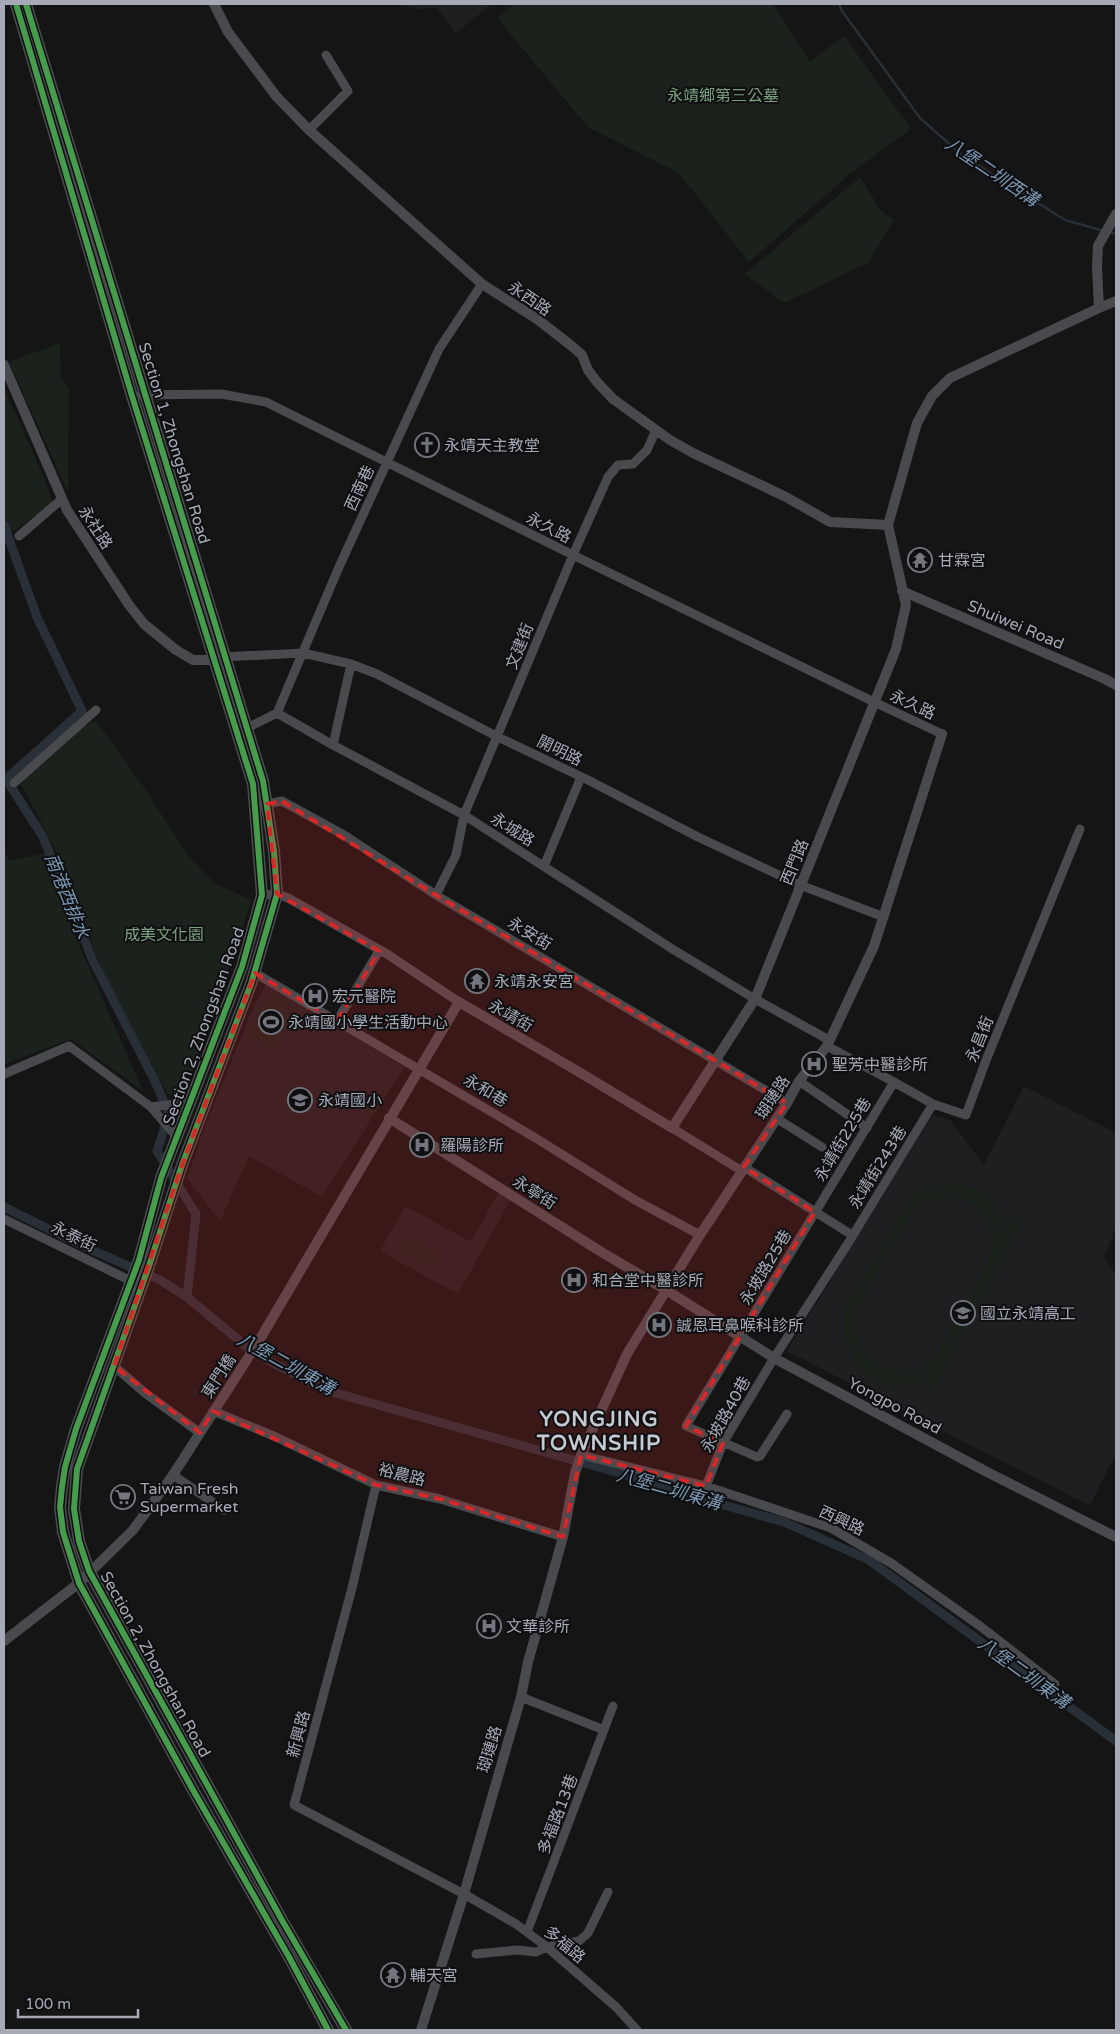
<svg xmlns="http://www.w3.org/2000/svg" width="1120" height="2034" viewBox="0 0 1120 2034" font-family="'Varela Round','Noto Sans TC',sans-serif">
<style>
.built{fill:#1f1f21}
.green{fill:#1b221c;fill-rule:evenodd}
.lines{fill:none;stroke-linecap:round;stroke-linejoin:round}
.stream{stroke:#282f37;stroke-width:2.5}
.canal{stroke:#282f37;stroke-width:9}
.minor{stroke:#494a4e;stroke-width:9}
.tertiary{stroke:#494a4e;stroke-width:10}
.primary{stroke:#4b4c50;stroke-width:12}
.cycleway-casing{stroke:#0f0f11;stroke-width:9}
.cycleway{stroke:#469c4c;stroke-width:6}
.marked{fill:#d62828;fill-opacity:0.2;stroke:#d62828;stroke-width:4;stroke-dasharray:10 6;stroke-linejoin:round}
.labels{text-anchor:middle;stroke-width:4;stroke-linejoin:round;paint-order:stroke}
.park-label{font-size:16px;fill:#7ba27f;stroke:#0f0f11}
.street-label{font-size:16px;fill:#a5aab6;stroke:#0f0f11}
.poi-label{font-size:16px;fill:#a5aab6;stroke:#0f0f11;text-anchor:start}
.water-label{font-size:18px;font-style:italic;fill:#7b97b3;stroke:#0f0f11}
.district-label{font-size:21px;font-weight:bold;letter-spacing:1px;fill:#c6c9d2;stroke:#0f0f11}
</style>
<rect width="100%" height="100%" fill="#151515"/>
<path class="built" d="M397,4H492L456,33L437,8L419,9Z
M266,984L404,1067L322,1197L249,1156L220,1221L187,1178L203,1132L253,1008Z
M1024,1086L1116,1133V1226L1104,1258L1116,1275V1453L1090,1506L787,1351L932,1115L950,1120L984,1165Z
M500,1190L512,1197L458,1294L380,1251L405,1206L471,1242Z"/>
<path class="green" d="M514,4H773L810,62L844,36L911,129L851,173L749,262L679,173L588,127L497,18Z
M860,177L882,212L894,220L868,263L784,303L745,274Z
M60,343L61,377L69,389L68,492L9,362Z
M4,388L45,480L53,504L7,535L4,525Z
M96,721L141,783L188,855L214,883L252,900L182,1100L167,1093L104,974L56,851L21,784L26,776L84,726Z
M4,850L10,861L46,853L72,929L143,1091L71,1039L4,1064Z
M271,993L297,1009L272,1049L246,1036Z
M954,1182C986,1186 996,1202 1007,1230L1013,1216L1022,1221L936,1390L927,1385L928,1379C918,1383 906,1388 894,1388C890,1388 884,1385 880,1383C850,1371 843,1340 843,1311L914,1192L940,1183ZM955,1196L967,1199L975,1204L983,1214L990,1226L992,1253L936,1355C931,1359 926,1365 921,1368C896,1378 871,1365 860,1342C855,1332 856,1318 857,1308L915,1208L927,1199Z
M407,1240H412L437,1253L438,1263L431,1268L427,1267L404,1255L401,1247L403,1243Z"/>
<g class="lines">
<path class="stream" d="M839,4L842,11L920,118L962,155L1065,220L1104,231
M1109,232L1116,234"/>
<path class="canal" d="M4,525L37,617L82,711L6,779L43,837L94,963L155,1081L169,1114L157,1151L196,1214L187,1297
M4,1207L83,1246L160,1280L187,1297L247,1347L275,1364L325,1390L669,1487L706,1500L784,1522L869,1560L1116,1741"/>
<path class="minor" d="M309,130L348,91L326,55
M141,395L221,394L266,402L573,555L874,702L942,734
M19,536L62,499
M221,657L303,653L351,664L377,674L498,737L588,780L698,837L800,885L884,917
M277,713L339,567L439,349L482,284
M247,728L277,713L333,745L464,815L674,950L755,999L829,1040
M333,745L351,664
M14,783L96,710
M261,805L282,801L344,835L436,895L787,1103
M544,866L581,777
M262,895L277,894L288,898L387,954L459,1002
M436,895L456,855L464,815L573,555L608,477L618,465L633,464L647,450L656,430
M255,973L534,1137L635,1200L700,1235
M337,1021L379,951
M827,1046L894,1082L933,1104L966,1115L985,1063L1080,829
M4,1074L69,1046L151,1107L177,1137
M799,1081L867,1128
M151,1107L191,1102
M776,1118L822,1147
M672,1128L742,1171
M744,1167L852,1235
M4,1219L131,1281
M114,1366L145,1393L200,1433
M213,1411L276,1437L376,1485L440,1499L563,1537
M787,1414L760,1456L757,1457L686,1426L894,1082
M581,1455L706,1486L831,1528L891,1563L980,1626L1055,1684
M173,1475L224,1510
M376,1485L352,1588L294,1805L464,1894L516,1924L547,1947L616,2007L637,2030
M706,1486L723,1443L774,1358L847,1245L933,1104
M521,1697L604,1730
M527,1932L613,1706
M476,1954L517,1950L536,1952L547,1947L579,1941L588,1933L608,1892"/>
<path class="tertiary" d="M214,4L228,32L276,96L309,130L482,284L537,319L573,347L582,355L588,370L597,382L613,399L670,440L693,453L786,497L830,522L888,525
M1099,308L1097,267L1098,246L1116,214
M4,365L67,510L129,605L144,624L176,650L193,660H214
M902,591L1105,679L1116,685
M389,1118L603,1253L666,1290L774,1358L987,1472L1116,1537
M4,1641L79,1583L133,1530L173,1475L257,1344L459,1002L574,1069L672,1128L755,999L896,649L906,605L888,525L917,423L932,396L950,378L1099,308L1116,301
M421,2030L464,1894L521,1697L528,1662L563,1537L575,1473L581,1455L627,1354L700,1235L787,1103L799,1081L827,1046L874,946L942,734"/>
<path class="primary" d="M16,4L132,396L253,784L262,895L242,967L161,1178L139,1260L76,1429L65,1467L62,1487L60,1507L63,1532L79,1583L193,1790L289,1957L328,2030
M26,4L263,781L274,851L277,894L251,984L182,1165L149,1266L77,1469L74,1509L79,1541L89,1571L283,1922L346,2030"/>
<defs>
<path id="cycleway" d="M16,4L132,396L253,784L262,895L242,967L161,1178L139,1260L76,1429L65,1467L62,1487L60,1507L63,1532L79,1583L193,1790L289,1957L328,2030
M26,4L263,781L274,851L277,894L251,984L182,1165L149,1266L77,1469L74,1509L79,1541L89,1571L283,1922L346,2030"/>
</defs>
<use href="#cycleway" class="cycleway-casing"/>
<use href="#cycleway" class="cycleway"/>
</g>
<path class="marked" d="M282,801L436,895L787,1103L744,1167L815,1212L686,1426L723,1443L706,1486L581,1455L563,1537L440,1499L376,1485L213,1411L200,1433L114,1366L182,1165L255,973L337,1021L379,951L277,894L267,804Z"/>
<defs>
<symbol id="church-ring" viewBox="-11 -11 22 22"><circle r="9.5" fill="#0f0f11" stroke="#73767e" stroke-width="1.5"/><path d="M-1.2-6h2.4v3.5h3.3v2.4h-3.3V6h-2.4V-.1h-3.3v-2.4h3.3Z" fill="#73767e"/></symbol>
<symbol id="temple-ring" viewBox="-11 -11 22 22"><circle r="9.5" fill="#0f0f11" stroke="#73767e" stroke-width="1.5"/><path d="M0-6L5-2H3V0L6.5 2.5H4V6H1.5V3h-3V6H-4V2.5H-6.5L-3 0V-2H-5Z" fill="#73767e"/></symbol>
<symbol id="hospital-ring" viewBox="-11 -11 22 22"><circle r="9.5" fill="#0f0f11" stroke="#73767e" stroke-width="1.5"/><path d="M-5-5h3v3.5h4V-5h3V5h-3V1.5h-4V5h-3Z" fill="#73767e"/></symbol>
<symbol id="stadium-ring" viewBox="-11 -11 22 22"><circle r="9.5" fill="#0f0f11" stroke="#73767e" stroke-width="1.5"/><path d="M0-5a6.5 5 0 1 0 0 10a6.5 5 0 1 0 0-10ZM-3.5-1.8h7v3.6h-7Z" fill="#73767e"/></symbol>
<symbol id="school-ring" viewBox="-11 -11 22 22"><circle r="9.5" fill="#0f0f11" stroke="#73767e" stroke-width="1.5"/><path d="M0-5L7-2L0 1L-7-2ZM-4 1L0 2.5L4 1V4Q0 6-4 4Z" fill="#73767e"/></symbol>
<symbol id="supermarket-ring" viewBox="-11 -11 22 22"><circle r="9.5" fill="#0f0f11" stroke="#73767e" stroke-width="1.5"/><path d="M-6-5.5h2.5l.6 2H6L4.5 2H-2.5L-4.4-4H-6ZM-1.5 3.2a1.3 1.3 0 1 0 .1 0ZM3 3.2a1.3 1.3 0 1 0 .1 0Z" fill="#73767e"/></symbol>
</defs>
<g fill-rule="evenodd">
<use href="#church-ring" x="413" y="431" width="28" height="28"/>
<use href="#temple-ring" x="906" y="546" width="28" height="28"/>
<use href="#temple-ring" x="463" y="967" width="28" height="28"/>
<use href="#hospital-ring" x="301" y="982" width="28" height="28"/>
<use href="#stadium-ring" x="257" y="1008" width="28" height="28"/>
<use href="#hospital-ring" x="800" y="1050" width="28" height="28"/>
<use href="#school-ring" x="286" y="1086" width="28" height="28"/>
<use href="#hospital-ring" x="408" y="1131" width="28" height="28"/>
<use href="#hospital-ring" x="560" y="1266" width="28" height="28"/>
<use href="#school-ring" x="949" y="1299" width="28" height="28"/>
<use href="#hospital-ring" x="645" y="1311" width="28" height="28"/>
<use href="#supermarket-ring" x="109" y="1483" width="28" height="28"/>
<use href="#hospital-ring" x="475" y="1612" width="28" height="28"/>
<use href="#temple-ring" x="379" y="1961" width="28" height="28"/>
</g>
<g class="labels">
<g class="park-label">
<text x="723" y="101">永靖鄉第三公墓</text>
<text x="164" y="940">成美文化園</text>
</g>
<g class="street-label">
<text transform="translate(530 298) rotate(34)" y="6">永西路</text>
<text transform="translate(175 443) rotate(73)" y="6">Section 1, Zhongshan Road</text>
<text transform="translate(359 488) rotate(-65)" y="6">西南巷</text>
<text transform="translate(96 527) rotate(57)" y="6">永社路</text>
<text transform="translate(549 527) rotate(27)" y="6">永久路</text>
<text transform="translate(1016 624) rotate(23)" y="6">Shuiwei Road</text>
<text transform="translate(519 646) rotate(-68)" y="6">文建街</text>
<text transform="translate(913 704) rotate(25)" y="6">永久路</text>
<text transform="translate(560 750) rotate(26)" y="6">開明路</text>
<text transform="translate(513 829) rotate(32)" y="6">永城路</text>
<text transform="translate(794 862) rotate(-68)" y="6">西門路</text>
<text transform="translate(530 933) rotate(31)" y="6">永安街</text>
<text transform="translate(511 1015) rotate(30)" y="6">永靖街</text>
<text transform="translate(203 1026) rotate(-70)" y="6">Section 2, Zhongshan Road</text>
<text transform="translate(979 1039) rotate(-68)" y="6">永昌街</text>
<text transform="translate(486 1090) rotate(31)" y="6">永和巷</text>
<text transform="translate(772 1097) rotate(-57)" y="6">瑚璉路</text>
<text transform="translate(842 1139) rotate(-59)" y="6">永靖街225巷</text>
<text transform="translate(877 1167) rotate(-58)" y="6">永靖街243巷</text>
<text transform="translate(535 1192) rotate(32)" y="6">永寧街</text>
<text transform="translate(74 1236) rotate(26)" y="6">永泰街</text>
<text transform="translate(765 1267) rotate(-59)" y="6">永坡路25巷</text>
<text transform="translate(218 1376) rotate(-57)" y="6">東門橋</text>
<text transform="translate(895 1405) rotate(28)" y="6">Yongpo Road</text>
<text transform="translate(725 1414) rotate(-61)" y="6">永坡路40巷</text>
<text transform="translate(402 1474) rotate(14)" y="6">裕農路</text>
<text transform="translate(842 1520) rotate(25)" y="6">西興路</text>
<text transform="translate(156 1664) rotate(61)" y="6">Section 2, Zhongshan Road</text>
<text transform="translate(298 1734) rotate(-75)" y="6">新興路</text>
<text transform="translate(489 1749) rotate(-73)" y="6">瑚璉路</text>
<text transform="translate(557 1814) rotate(-69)" y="6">多福路13巷</text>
<text transform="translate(565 1944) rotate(40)" y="6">多福路</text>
</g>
<g class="poi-label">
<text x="444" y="451">永靖天主教堂</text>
<text x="938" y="566">甘霖宮</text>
<text x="494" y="987">永靖永安宮</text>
<text x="332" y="1002">宏元醫院</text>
<text x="288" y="1028">永靖國小學生活動中心</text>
<text x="832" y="1070">聖芳中醫診所</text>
<text x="318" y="1106">永靖國小</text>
<text x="440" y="1151">羅陽診所</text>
<text x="592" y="1286">和合堂中醫診所</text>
<text x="980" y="1319">國立永靖高工</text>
<text x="676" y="1331">誠恩耳鼻喉科診所</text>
<text x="140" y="1494">Taiwan Fresh<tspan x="140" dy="18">Supermarket</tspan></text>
<text x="506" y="1632">文華診所</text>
<text x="410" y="1981">輔天宮</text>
</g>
<g class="water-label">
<text transform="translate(992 172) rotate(34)" y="6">八堡二圳西溝</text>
<text transform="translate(67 896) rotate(68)" y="6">南港西排水</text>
<text transform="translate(286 1364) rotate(29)" y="6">八堡二圳東溝</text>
<text transform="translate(669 1489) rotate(16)" y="6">八堡二圳東溝</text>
<text transform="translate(1024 1673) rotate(36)" y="6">八堡二圳東溝</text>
</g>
<g class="district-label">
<text x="599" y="1426">YONGJING<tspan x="599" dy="24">TOWNSHIP</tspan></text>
</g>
</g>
<rect width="1120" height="2034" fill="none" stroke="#a5aab6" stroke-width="10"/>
<path d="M18 2009v8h120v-8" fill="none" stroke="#a5aab6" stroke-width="2.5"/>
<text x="25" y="2009" font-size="15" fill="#a5aab6" stroke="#0f0f11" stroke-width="4" paint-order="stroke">100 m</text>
</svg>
